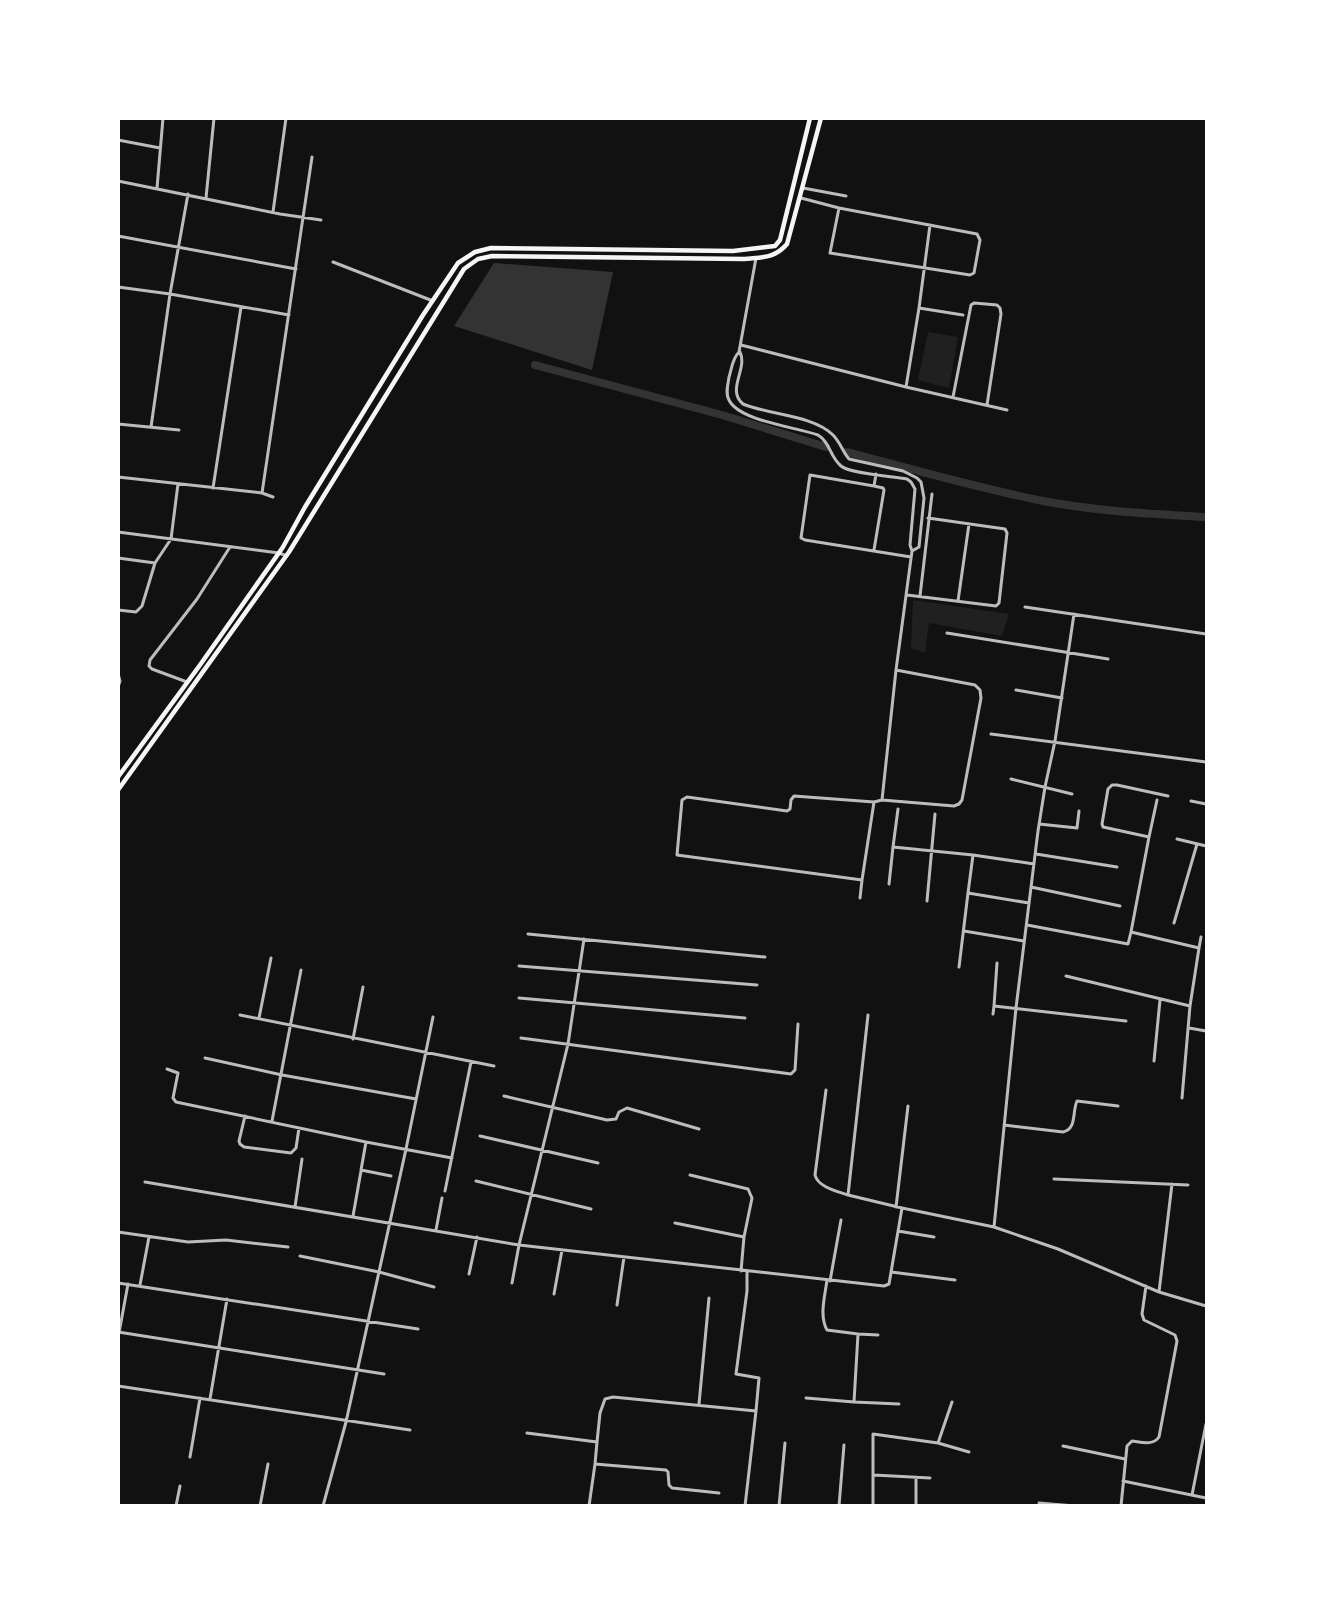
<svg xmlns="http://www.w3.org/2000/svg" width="1325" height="1624" viewBox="0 0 1325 1624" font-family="Karla,sans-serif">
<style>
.green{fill:#202020}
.water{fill:#333}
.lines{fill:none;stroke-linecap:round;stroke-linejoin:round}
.canal{stroke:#333;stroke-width:8}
.minor{stroke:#bcbcbc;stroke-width:3}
.primary{stroke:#f5f5f5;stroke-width:4.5}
</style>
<rect width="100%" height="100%" fill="#111"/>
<path class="green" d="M928,332L958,337L949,388L918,380Z
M913,600L1009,614L1002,636L929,623L925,653L911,648Z"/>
<path class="water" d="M494,263L613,272L592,370L454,326Z"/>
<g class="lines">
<path class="canal" d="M535,365L722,415L826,447
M847,452C911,469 974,487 1038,500C1092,511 1152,514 1206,517"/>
<path class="minor" d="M118,140L160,148
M118,181L280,214L321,220
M157,188L163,118
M803,188L846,196
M206,198L214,118
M801,198L839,208L977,234L980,240L974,273L970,275L830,253L839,208
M273,212L286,118
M118,236L296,269
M756,258L739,352C732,359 732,368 729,377C728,385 725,393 729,400C739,421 796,427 818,435C830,442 830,457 841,466C851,474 892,476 907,479L911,482L915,489L910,545L912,551L896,670
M333,262L433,301
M118,287L170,294L289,315
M919,308L930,225
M741,345L906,387L1007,410
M740,352C748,369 726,390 743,404C769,415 813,415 833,435C840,442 843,452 849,459L903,471L917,478L921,482L924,498L919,547L912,551
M906,387L919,308L963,315
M953,397L971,305L974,303L997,305L1000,308L1001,314L987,405
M118,424L179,430
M151,427L170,294L188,194
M876,474L874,486L810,475L801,538L805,540L911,557
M118,477L262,493L273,497
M874,486L883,488L884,490L874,550
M213,488L241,307
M262,493L312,157
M118,532L279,553L287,556
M118,558L155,563
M907,595L996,606L999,603L1007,533L1005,529L928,518
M920,596L932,494
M958,601L969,524
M1025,607L1206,634
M118,610L136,612L142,606L155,563L171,539L178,484
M947,633L1108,659
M118,674L120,681L118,687
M187,682L152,669L149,666L150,660L197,599L230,547
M1016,690L1062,698
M991,734L1206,762
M1011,779L1072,794
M1168,796L1117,785H1112L1108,789L1102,824L1103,827L1149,837L1131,932L1199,948L1190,1006L1182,1098
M1191,801L1206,804
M874,802L794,796L791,800L790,809L787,811L687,797L682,800L677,855L862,880L874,802L882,800L954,806L959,804L962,800L981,698L980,690L975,685L896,670L882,800
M1039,824L1077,828L1079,811
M1149,837L1157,800
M1177,839L1206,846
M893,847L898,809
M1036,854L1117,867
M973,855L968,893L1029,903
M889,884L893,847L973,855L1034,864
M1031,887L1120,906
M860,898L862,880
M927,901L935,814
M1174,923L1197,844
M1027,925L1128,944L1131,932
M964,931L1024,941
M528,934L765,957
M1199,948L1201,937
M997,963L994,1006L1126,1021
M519,966L757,985
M959,967L968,893
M1066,976L1190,1006
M519,998L745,1018
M993,1014L994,1006
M240,1015L494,1066
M868,1015L848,1195L902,1208
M259,1018L271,958
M1189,1028L1206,1031
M521,1038L791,1074L795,1070L798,1024
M353,1039L363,987
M205,1058L282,1075L416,1099
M1154,1061L1160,1000
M167,1069L178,1073L173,1098L176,1102L366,1142L452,1158
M826,1090L815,1175C818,1187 836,1191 848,1195
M504,1096L607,1120L616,1119L619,1112L627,1108L699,1129
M245,1116L239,1141L240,1144L244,1147L291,1153L296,1148L299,1128
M272,1121L301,970
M1004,1125L1063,1132C1077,1129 1072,1112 1077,1101L1118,1106
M480,1136L598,1163
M366,1142L361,1170L391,1176
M690,1175L748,1189L752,1198L744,1237L741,1271
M1054,1179L1188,1185
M476,1181L591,1209
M145,1182L519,1245L884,1286L889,1284L902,1208L994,1227L1058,1249L1159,1292L1206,1306
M445,1191L471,1062
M295,1207L302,1159
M896,1207L908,1106
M353,1216L361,1171
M675,1223L744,1237
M994,1227L1016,1008L1038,831L1045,787L1055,741L1074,614
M436,1230L442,1198
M898,1231L934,1237
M118,1232L188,1242L226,1240L288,1247
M300,1256L379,1272L434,1287
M747,1271V1291L736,1374L759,1378L756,1411
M891,1272L955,1280
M469,1274L477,1237
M830,1281L841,1220
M118,1283L418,1329
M512,1283L519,1245L568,1044L584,939
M140,1285L149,1237
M1159,1292L1172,1184
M554,1294L562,1250
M617,1305L624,1257
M118,1332L384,1374
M119,1333L128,1284
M858,1334L878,1335
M118,1386L410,1430
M806,1398L854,1402L858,1334L827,1330C819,1316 825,1296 827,1280
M210,1399L227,1299
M854,1402L899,1404
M699,1404L709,1298
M527,1433L597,1442L600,1413L605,1399L613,1397L756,1411L745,1506
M938,1443L969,1452
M1063,1446L1125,1459
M190,1457L200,1398
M595,1464L597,1442
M874,1475L930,1478
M1123,1481L1206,1498
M1192,1495L1206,1424
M1039,1503L1075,1506
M176,1506L180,1486
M260,1506L268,1464
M323,1506L346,1422L406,1149L433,1017
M589,1506L595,1464L666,1470L668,1472L669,1485L672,1488L719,1493
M779,1506L785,1443
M839,1506L844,1445
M873,1506V1434L938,1443L952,1402
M916,1506V1477
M1121,1506L1127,1446L1132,1441C1141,1442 1153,1446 1159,1437L1177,1341L1175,1335L1144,1320L1142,1314L1146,1286"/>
<path class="primary" d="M118,777L200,665L283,547L305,507L423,315L458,263L475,252L491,248L733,251L775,246L780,240L810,118
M118,790L289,552L464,269L478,259L492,256L744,259C762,257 774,259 787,244L821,118"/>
</g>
<rect width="1325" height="1624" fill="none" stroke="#ffffff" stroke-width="240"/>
</svg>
